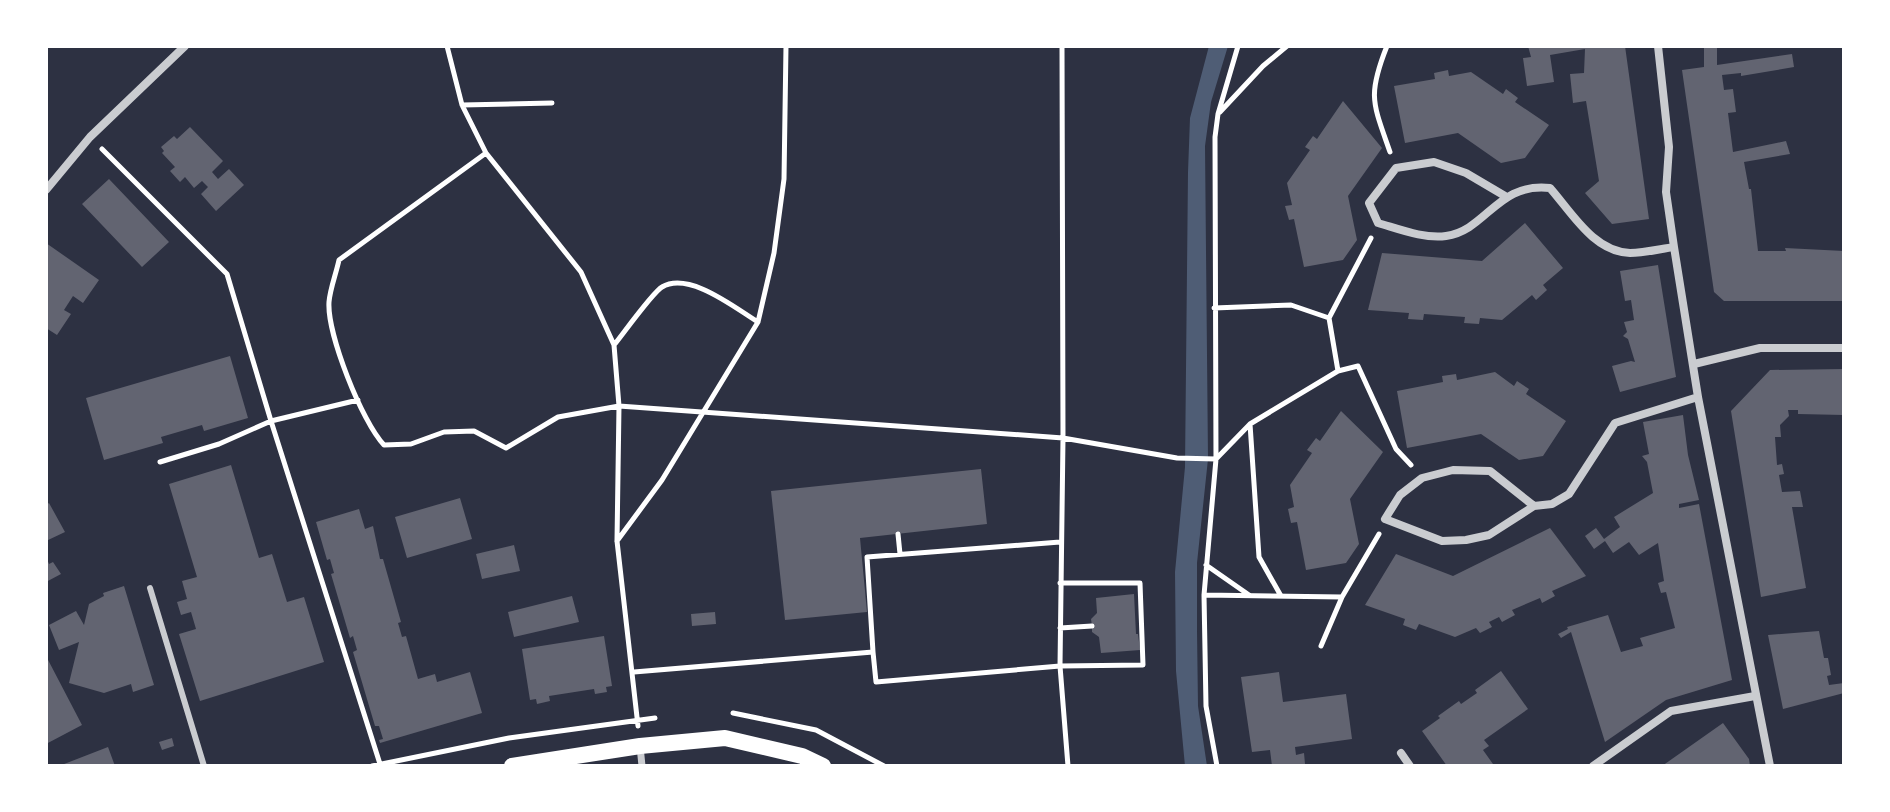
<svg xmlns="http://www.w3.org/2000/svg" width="1890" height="812" viewBox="0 0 1890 812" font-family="'IBM Plex Serif',serif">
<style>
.water{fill:#4f5d75}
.building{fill:#626471}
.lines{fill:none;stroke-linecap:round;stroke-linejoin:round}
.path{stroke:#fff;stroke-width:5}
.service{stroke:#caccd0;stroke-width:6}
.pedestrian{stroke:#caccd0;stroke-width:7}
.minor{stroke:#caccd0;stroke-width:8}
.secondary{stroke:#fff;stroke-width:16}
</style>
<rect width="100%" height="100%" fill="#2d3142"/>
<path class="water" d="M1209,46H1228L1211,102L1205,146L1208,459L1197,563V631L1198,706L1207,766H1185L1176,671L1175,572L1185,467L1188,172L1190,118Z"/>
<path class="building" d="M1528,46H1625L1649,219L1612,224L1585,193L1599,181L1586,101L1573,103L1570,74L1584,73L1585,49L1550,55L1554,82L1527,86L1523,58L1531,57Z
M1704,46H1717V65L1792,54L1794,67L1741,76V73L1722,75L1724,90L1733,89L1736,112L1728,113L1733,152L1786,141L1790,154L1744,162L1749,189H1751L1758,251H1786L1785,248L1844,251V301H1724L1714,292L1682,70L1704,67Z
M1448,70L1449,76L1471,72L1503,94L1506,89L1518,98L1515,102L1549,125L1525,158L1501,163L1458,133L1405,143L1394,86L1435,79L1434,73Z
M1343,101L1382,148L1348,196L1357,240L1343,260L1304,267L1294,219L1289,220L1285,206L1292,205L1287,183L1310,150L1305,147L1313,136L1317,139Z
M190,127L223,161L212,172L218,179L229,169L244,185L216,211L201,194L208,187L202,181L194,188L185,177L180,182L170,171L175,167L162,153L164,151L161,147L174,136L177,139Z
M109,179L169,242L142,267L82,204Z
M1525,223L1563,268L1543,285L1547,290L1536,300L1532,295L1502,320L1480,318L1479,324L1464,323L1465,317L1424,314L1423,320L1408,319L1409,313L1368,310L1382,253L1482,261Z
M46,243L99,280L83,303L73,296L64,310L71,314L57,335L46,328Z
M1658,265L1676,377L1620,392L1612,366L1631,361L1635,362L1628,339L1623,336L1627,332L1624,322L1634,320L1631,300L1625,301L1620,271Z
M230,356L248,418L204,431L202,425L161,437L163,443L104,460L86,398Z
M1844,369V415L1798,414V410H1788L1789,416L1780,425L1781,437H1775L1777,465L1782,464L1784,474L1779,475L1782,492L1800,491L1803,507H1792L1806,588L1761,597L1731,411L1770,370Z
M1495,372L1514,386L1517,381L1529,389L1526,394L1566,421L1543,456L1519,460L1481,434L1407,448L1397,391L1443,382L1442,376L1456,374L1457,380Z
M1341,411L1383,452L1350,499L1359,544L1346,563L1306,570L1297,522L1291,523L1288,509L1294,507L1290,485L1312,453L1307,450L1316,438L1320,441Z
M1683,415L1688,455L1699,500L1679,504V508L1699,504L1732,680L1666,700L1605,742L1571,632L1561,638L1558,634L1568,629L1567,627L1608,615L1621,652L1643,646L1640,638L1675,628L1666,592L1661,593L1658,583L1664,581L1658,543L1639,555L1629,542L1613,553L1605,541L1594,549L1585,536L1596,528L1604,539L1620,527L1614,517L1653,493L1647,462L1642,456L1649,454L1643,422Z
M231,465L259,558L272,554L287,602L304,597L324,662L200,701L179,634L196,629L191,612L181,615L177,602L187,599L182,581L197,577L169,484Z
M981,469L987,524L860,538L867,612L785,620L771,491Z
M460,498L472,539L407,558L395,517Z
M49,503L65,532L46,541V505Z
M359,509L365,529L373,526L380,559H383L401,622L398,623L402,637L406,636L418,679L435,674L437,682L470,672L482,713L380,743L379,740L383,739L379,726H375L353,652L357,650L353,636L350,638L331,574L334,573L330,559L327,560L316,522Z
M1550,528L1586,576L1552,591L1555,596L1542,603L1540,598L1512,610L1515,615L1502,622L1499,617L1489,622L1492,627L1480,633L1476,628L1455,637L1419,624L1416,630L1403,625L1405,619L1365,605L1396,554L1453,576Z
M514,545L520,571L482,579L476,554Z
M46,557L49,564L53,562L61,574L46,582Z
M124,586L154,685L133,692L131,684L104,693L69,683L79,642L59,650L49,625L76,611L84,625L89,604L104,596L103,593Z
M1134,594L1136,634H1138L1140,650L1101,653L1099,637L1092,632V626L1091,619L1097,613L1096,598Z
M572,596L579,622L514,637L508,612Z
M715,612L716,624L692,626L691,614Z
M1819,631L1824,658H1828L1831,675L1827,676L1829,685L1844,683V693L1783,709L1768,635Z
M604,636L612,686L606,687L607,692L595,694L594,689L549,696L550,701L537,704L536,699L530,700L522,649Z
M46,656L82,725L46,744Z
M1501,671L1528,709L1484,740L1489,746L1483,750L1493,764L1447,766L1422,731L1440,718L1438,716L1459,701L1461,704L1477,693L1475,690Z
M1279,672L1283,702L1346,694L1352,739L1295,747L1296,755L1304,753L1305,764L1298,766H1272L1270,750L1252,752L1241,677Z
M1723,723L1749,759L1750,766H1662Z
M172,738L174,746L162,750L159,742Z
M108,747L115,766H59Z"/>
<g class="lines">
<path class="path" d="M447,46L462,105L486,153L339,260C336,274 330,289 329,302C327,334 362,422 384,445L411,444L444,432L474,431L506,448L558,417L619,406L1063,438L1177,458L1216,459L1250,424L1338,371
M1062,46L1063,438L1060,666L1068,766
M1387,46C1367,96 1373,103 1390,152
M462,105L552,103
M1220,112L1263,66L1287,46
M102,149L227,274L271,421L358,400
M486,153L581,272L614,345L619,406L617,541L638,726
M1371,238L1329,318L1338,371L1358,366L1396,449L1411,465
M1214,308L1291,305L1329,318
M614,345C623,334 653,292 662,287C689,271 735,308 758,322
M1250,424L1259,557L1281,596
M160,462L219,444L271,421L380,764
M898,534L900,554
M617,541L662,480L758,322L774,253L784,179L786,46
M1206,565L1249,595
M1204,595L1342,597L1379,534
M1060,628L1092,626
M1321,646L1342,597
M873,652L876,682L1060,666L1143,665L1140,583H1060
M634,672L873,652L867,557L1060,542
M733,713L816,730L884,766
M372,766L509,738L655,718
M1217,766L1206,706L1204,595L1216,459L1215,137L1218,114L1238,46"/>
<path class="service" d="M150,588L204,766"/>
<path class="pedestrian" d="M640,746L642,766"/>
<path class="minor" d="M1658,46L1669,147L1666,192L1674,247L1698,397L1770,766
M46,190L90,137L185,46
M1505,196L1466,173L1434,162L1396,168L1369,203L1378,223C1399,229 1424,239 1446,236C1487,230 1497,182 1550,188C1572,213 1594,252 1630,253C1644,253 1660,249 1674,247
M1694,364L1760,348H1844
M1534,506L1490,471L1453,470L1422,478L1400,495L1385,519L1442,541L1466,540L1489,535L1534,506L1552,504L1569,494L1615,423L1698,397
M1401,753L1410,766
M1593,766L1671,711L1755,696"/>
<path class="secondary" d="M512,766L640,746L725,738L802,756L823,766"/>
</g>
<rect width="1890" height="812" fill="none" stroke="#ffffff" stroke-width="96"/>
</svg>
